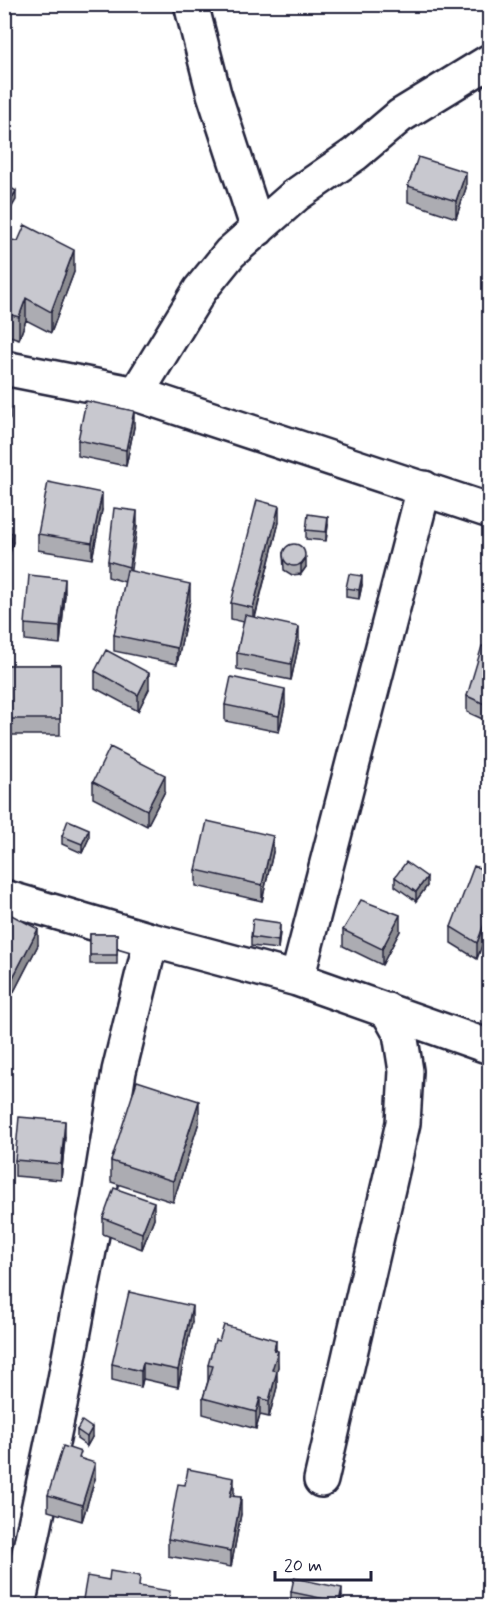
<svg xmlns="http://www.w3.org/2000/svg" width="494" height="1610" viewBox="0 0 494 1610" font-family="Mynerve,sans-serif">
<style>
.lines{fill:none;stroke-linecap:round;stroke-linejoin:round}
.minor-casing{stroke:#22223b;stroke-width:38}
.minor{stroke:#fff;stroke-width:33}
.wall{fill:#acacb2;stroke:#22223b;stroke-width:1.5}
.shaded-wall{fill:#8c8c91;stroke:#22223b;stroke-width:1.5}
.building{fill:#c8c8cf;stroke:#22223b;stroke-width:1.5}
</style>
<rect width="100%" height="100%" fill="#fff"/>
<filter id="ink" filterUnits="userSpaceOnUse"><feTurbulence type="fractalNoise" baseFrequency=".0167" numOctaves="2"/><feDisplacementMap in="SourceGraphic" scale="12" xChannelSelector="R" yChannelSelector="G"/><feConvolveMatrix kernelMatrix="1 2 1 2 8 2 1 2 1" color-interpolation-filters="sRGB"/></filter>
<g filter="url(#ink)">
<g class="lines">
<defs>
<path id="minor" d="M191,4L214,94L258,229
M4,368L136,394L490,511
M136,394L200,290L230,253L296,195L355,154L400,116L490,61
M4,897L151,940L297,979L490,1047
M297,979L424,488
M321,1480L403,1123L406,1071L400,1033L387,1010
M18,1606L63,1390L98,1202L119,1071L151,940"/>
</defs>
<use href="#minor" class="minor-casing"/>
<use href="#minor" class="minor"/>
</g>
<path class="wall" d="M408,186L466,188L456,218L408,202Z
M4,239L74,272L51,333L26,320L19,339L4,334Z
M134,427L126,466L78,456V440Z
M102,510L92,559L38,550V534Z
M279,522L255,618L299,643L291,680L237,669V653L244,622L231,619V603Z
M328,525L326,541L306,539V530Z
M137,527L130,571L190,600L177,664L114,651V635L125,582L108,577V561Z
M4,531L13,542L7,564H4Z
M283,553L306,567L301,574L292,575L284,570Z
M362,585L359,599L346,597V588Z
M65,595L60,644L25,640V624Z
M489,647V722L467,712V696Z
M4,665H60V735H5Z
M95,671L149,689L138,711L95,688Z
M225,705H285L279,732L225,721Z
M93,782L165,791L147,826L93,798Z
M62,836L89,838L82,853L62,844Z
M273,852L262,901L196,886V870Z
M489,872L477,959L451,943V927Z
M395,877L427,886L416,901L395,886Z
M4,911L38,945L7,1005L4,1003Z
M343,930L400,931L382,965L343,946Z
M280,932L278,949L251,946V937Z
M90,934H117V964H90Z
M199,1122L173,1202L111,1182V1161Z
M65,1137L61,1180L15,1176V1160Z
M103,1218H154L142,1249L103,1234Z
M192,1322L178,1387L143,1379L141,1387L112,1380V1364Z
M276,1350L278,1367L276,1371L277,1387L269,1417L260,1415L256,1429L203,1414V1398L208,1381V1365Z
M77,1430L92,1437L87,1446L77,1439Z
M95,1479L82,1521L48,1511V1495Z
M234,1494L233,1496L241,1514L231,1567L168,1556V1539Z
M291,1592L342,1597L340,1605H312L291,1601Z"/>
<path class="shaded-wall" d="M466,172V188L456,218V201Z
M16,191V200L6,217V208Z
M74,250V272L51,333V312Z
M26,298V320L19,339V317Z
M10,410V419L4,427V418Z
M134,411V427L126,466V450Z
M102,493V510L92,559V543Z
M279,506V522L253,624V608Z
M137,511V527L129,583V567Z
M328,517V525L326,541V532Z
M13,533V542L7,564V556Z
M306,558V567L301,574V565Z
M362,576V585L359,599V590Z
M65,579V595L60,644V627Z
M190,584V600L177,664V648Z
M299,627V643L291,680V664Z
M149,673V689L138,711V695Z
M285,689V705L279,732V716Z
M165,775V791L147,826V810Z
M89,829V838L82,853V844Z
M273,836V852L262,901V885Z
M427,877V886L416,901V892Z
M489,911V927L477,959V943Z
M400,915V931L382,965V949Z
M280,923V932L278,949V941Z
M38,929V945L7,1005V989Z
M199,1101V1122L173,1202V1181Z
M65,1121V1137L61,1180V1164Z
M154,1202V1218L142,1249V1233Z
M192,1306V1322L178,1387V1370Z
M276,1340V1355L278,1351V1367L272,1386V1370L274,1350Z
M143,1363V1379L141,1387V1371Z
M277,1371V1387L269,1417V1401Z
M260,1398V1415L256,1429V1412Z
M92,1428V1437L87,1446V1437Z
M95,1463V1479L82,1521V1505Z
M234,1478V1494L230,1512V1496Z
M241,1497V1514L231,1567V1551Z
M342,1588V1597L340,1605H339Z"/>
<path class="building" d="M418,157L466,172L456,201L408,186Z
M4,184L16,191L6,208H4Z
M25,225L74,250L51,312L26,298L19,317L4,313V239L18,241Z
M4,396L8,398L10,410L4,418Z
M86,401L134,411L126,450L78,440Z
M48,482L102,493L92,543L38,534Z
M257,500L279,506L253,608L231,603Z
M114,508L137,511L129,567L108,561Z
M308,514L328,517L326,532L306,530Z
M4,531L13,533L7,556L4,555Z
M283 555a11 11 0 1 1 22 0a11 11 0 1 1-22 0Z
M127,570L190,584L177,648L114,635Z
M349,574L362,576L359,590L346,588Z
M29,575L65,579L60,627L25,624Z
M245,615L299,627L291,664L237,653Z
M482,646L489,647V706L467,696Z
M106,650L149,673L138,695L95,671Z
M4,665H60V719H5Z
M231,677L285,689L279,716L225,705Z
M110,747L165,775L147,810L93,782Z
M68,820L89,829L82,844L62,836Z
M207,821L273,836L262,885L196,870Z
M406,862L427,877L416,892L395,877Z
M474,866L489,872V911L477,943L451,927Z
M361,900L400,915L382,949L343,930Z
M4,911L38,929L7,989L4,987Z
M253,919L280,923L278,941L251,937Z
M90,934H117V955H90Z
M137,1081L199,1101L173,1181L111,1161Z
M19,1117L65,1121L61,1164L15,1160Z
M114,1188L154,1202L142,1233L103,1218Z
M129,1292L192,1306L178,1370L143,1363L141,1371L112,1364Z
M224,1325L276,1340L274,1350L278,1351L272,1370L277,1371L269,1401L260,1398L256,1412L203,1398L213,1366L208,1365L215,1340L219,1341Z
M82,1421L92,1428L87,1437L77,1430Z
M63,1446L81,1452L79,1458L95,1463L82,1505L48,1495Z
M188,1469L234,1478L230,1496L241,1497L231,1551L168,1539L178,1484L185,1485Z
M110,1571L140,1576L139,1586L170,1591L168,1605H82L87,1576L109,1580Z
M294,1578L342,1588L339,1602L291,1592Z
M313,1601L337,1605H312Z"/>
</g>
<rect width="494" height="1610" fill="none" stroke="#fff" stroke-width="24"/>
<rect x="12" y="12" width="470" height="1586" fill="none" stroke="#22223b" stroke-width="2" filter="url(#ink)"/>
<path d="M275 1571v9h96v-9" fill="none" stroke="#22223b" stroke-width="3"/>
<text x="284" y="1571" font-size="18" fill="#22223b" stroke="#ffffff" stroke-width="4.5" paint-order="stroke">20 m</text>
</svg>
